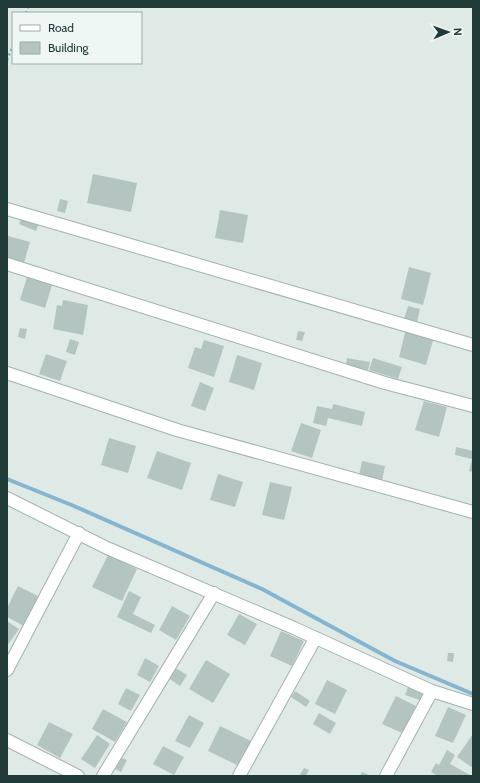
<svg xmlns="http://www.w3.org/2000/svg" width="480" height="783" viewBox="0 0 480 783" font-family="Cabin,sans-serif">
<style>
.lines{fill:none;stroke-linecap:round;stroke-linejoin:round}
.stream{stroke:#86b5d0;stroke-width:4}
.building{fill:#b4c5c1}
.minor-casing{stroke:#a2b2af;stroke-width:14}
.path{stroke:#7faea9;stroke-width:2.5;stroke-dasharray:2 3;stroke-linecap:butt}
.minor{stroke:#fff;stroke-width:12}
</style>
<rect width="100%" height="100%" fill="#dfeae7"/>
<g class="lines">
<path class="stream" d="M7,479L74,506L262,589L395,661L473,694"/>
</g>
<path class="building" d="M93,174L137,183L131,212L87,203Z
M60,199L68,201L65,213L57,211Z
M220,210L248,215L243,243L215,238Z
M22,217L39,223L36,231L19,224Z
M8,236L30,242L24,263L7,258Z
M409,267L431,273L423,305L401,299Z
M27,277L52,285L45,308L20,300Z
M63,300L88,305L83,335L53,329L57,305L62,306Z
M408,306L420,309L417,322L404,319Z
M20,328L27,329L25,339L18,337Z
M406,329L434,337L426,365L399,357Z
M298,331L305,332L302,341L296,340Z
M70,339L79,342L75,355L66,352Z
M204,340L224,346L214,377L188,368L195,347L201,349Z
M46,354L67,361L60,381L39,374Z
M237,355L262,363L254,390L229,382Z
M347,358L370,362L368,370L346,365Z
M373,358L402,367L398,379L369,370Z
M200,382L214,388L205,411L191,406Z
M424,401L447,407L439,437L415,430Z
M333,404L365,412L362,426L328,418L326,426L313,423L317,406L332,409Z
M301,423L321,430L312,458L291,451Z
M109,438L136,446L128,473L101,465Z
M456,447L473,451V472L469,471L472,459L455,455Z
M157,451L191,463L182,490L147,478Z
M362,461L385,466L382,481L359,476Z
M218,474L243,482L235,507L210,500Z
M270,482L292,487L284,520L262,515Z
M108,555L137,569L122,601L92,587Z
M18,586L38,596L24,626L7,617V608Z
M129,591L141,597L133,614L155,625L151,633L117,617Z
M172,606L190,616L176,640L159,630Z
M239,614L257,624L245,645L227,635Z
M7,621L19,629L7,646Z
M281,631L304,641L292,666L270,656Z
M448,653H454L453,662L447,661Z
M145,658L159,666L150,682L137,675Z
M206,660L230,674L213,703L189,689Z
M174,667L187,675L180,686L167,677Z
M327,680L347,690L335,714L315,704Z
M408,687L423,692L420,700L405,695Z
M126,688L140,695L131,711L118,704Z
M295,691L310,701L306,707L291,697Z
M396,696L416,706L402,733L382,724Z
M448,707L466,715L453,743L435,736Z
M103,709L127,722L115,742L92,729Z
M319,713L336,723L330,734L313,724Z
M189,715L204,723L190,748L175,741Z
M49,722L73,734L60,758L37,745Z
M220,726L251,741L239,766L208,751Z
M473,734V768L457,757Z
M97,735L110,744L95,768L81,759Z
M163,746L184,757L174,775L153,764Z
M447,750L455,755L450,764L472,776H438L431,772L436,763L439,765Z
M120,757L127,760L121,772L114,768Z
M304,768L309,770L306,776H299Z
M362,772L371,776H360Z"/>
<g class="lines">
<defs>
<path id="minor" d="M7,209L473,345
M7,264L385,383L473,406
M7,373L177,430L473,512
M7,498L107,548L294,628L432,691L473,704
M7,670L79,533
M7,740L78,776
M103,776L214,593
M239,776L315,639
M386,776L432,691"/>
</defs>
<use href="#minor" class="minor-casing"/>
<path class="path" d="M26,13L28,7
M7,60L13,45"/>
<use href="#minor" class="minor"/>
</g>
<rect width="480" height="783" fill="none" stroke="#203a38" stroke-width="16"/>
<rect x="12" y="12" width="130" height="52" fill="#eff7f5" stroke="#9caba9"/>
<rect x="20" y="25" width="20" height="6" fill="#ffffff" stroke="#9caba9"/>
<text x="48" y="32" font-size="12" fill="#203a38">Road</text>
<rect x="20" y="42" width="20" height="12" fill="#b4c5c1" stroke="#9caba9"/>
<text x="48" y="52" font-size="12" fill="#203a38">Building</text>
<g transform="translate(448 32) rotate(88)" stroke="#eff7f5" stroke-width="3" paint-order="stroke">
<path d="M0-3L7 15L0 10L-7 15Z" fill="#203a38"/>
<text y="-6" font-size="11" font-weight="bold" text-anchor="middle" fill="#203a38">N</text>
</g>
</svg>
